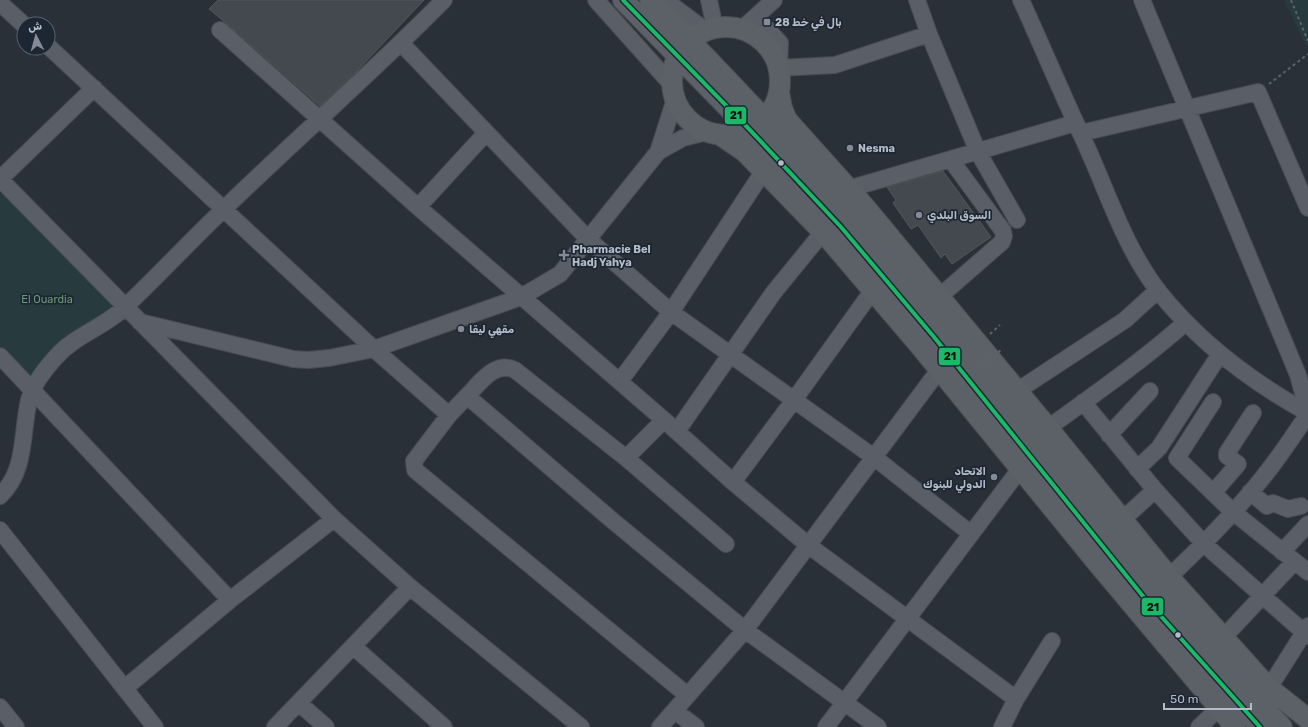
<svg xmlns="http://www.w3.org/2000/svg" width="1308" height="727" viewBox="0 0 1308 727" font-family="Rubik,Vazirmatn,sans-serif">
<style>
.green{fill:#273a3e}
.building{fill:#444950;stroke:#52575f}
.lines{fill:none;stroke-linecap:round;stroke-linejoin:round}
.minor-casing{stroke:#484c53;stroke-width:18}
.major-casing{stroke:#484c55;stroke-width:22}
.path{stroke:#5d636a;stroke-width:2;stroke-dasharray:3 3;stroke-linecap:butt}
.minor{stroke:#5a5e66;stroke-width:16}
.major{stroke:#5c6168;stroke-width:20}
.path-bridge{stroke:#5d636a;stroke-width:2;stroke-dasharray:3 3;stroke-linecap:butt}
.bus-1-casing{stroke:#1d2633;stroke-width:7}
.bus-1{stroke:#1ab867;stroke-width:4}
.poi-dot{fill:#848b96;stroke:#1d2633;stroke-width:1.5}
.bus-dot{fill:#b4bcc9;stroke:#1d2633;stroke-width:1.5}
.labels{text-anchor:middle;stroke-width:3.5;stroke-linejoin:round;paint-order:stroke}
.poi-label{font-size:11px;font-weight:bold;fill:#b4bcc9;stroke:#1d2633;text-anchor:start}
.park-label{font-size:11px;fill:#6b9a76;stroke:#1d2633}
.line-badge{stroke:#1d2633;stroke-width:1.5}
.pale-badge-label{font-size:11px;text-anchor:middle;font-weight:bold;fill:#111}
</style>
<rect width="100%" height="100%" fill="#2a3038"/>
<path class="green" d="M1284,0H1308V46H1306Z
M4,193L121,311L41,374H27L0,345V194Z"/>
<path class="building" d="M218,0H424L356,72L320,106L226,23L209,9Z
M943,171L991,237L952,264L945,254L941,258L918,225L911,229L893,203L896,200L887,187Z"/>
<g class="lines">
<defs>
<path id="minor" d="M596,0L672,85
M665,0L706,31
M709,0L715,28
M917,0L929,34L978,152L1017,220
M1021,0C1041,44 1060,89 1080,132C1106,186 1122,244 1159,292C1199,342 1252,382 1308,413
M1142,0L1298,375L1308,411
M0,3L24,25
M742,29L766,28L780,43L779,68L835,65L929,34
M742,29L774,0
M220,30L418,207L664,420
M401,43L588,239L671,312L763,172
M48,46L374,349L449,415L414,461L415,470L687,695
M1081,133L1258,92L1308,208
M658,152L683,138L707,132
M0,179L334,519L410,587L581,727
M0,179L94,88
M848,189L1075,123
M418,207L486,133
M939,297L1002,242L1004,236L1003,231L951,160
M140,322L293,359L308,360L329,358L374,349L521,297L560,274L658,152L675,99
M0,356L230,600
M620,381L671,312L875,458L970,533
M1017,391L1125,320L1158,290
M467,396C480,383 495,360 515,370L626,458L726,544
M1083,402L1155,490L1204,544L1308,636
M1213,402L1177,458L1232,511L1308,572
M449,415L467,396L613,521L745,630L878,727
M1048,428C1095,394 1142,361 1185,323
M677,431L774,292L823,232
M1109,435L1150,391
M626,458L664,420L733,482L808,545L1016,699L1052,641
M1137,469L1159,448L1220,354
M733,482L794,400L873,290
M1250,492L1267,506L1273,503L1288,509L1301,506
M1213,493L1238,464L1227,456V453L1253,413
M0,496C27,470 21,434 29,400C33,384 45,369 56,357C75,335 105,327 125,307C159,275 191,240 225,208C297,138 373,72 444,0
M1122,520L1155,490
M0,530L155,727
M1282,552L1308,524
M1169,577C1205,543 1241,507 1271,467C1284,450 1296,432 1308,414
M1223,638L1294,562
M354,647L444,727
M125,688L230,600L334,519
M1269,688L1308,626
M300,704L326,727
M0,707L16,727
M675,711L696,727
M275,727L410,587
M660,727L745,630L939,370
M826,727L1020,469
M1002,727L1016,699
M1199,727L1218,709"/>
<path id="major" d="M623,0L750,130L841,227L934,337L1142,595L1260,727
M650,0C754,105 853,213 946,327C1057,461 1161,601 1282,727
M672 81a54 54 0 1 1 108 0a54 54 0 1 1-108 0Z
M779,92L782,108L787,120L865,207L1048,428L1169,577L1269,688L1308,719
M720,135L744,151L823,232L921,347L1099,565L1235,727"/>
</defs>
<use href="#minor" class="minor-casing"/>
<use href="#major" class="major-casing"/>
<path class="path" d="M1291,0L1308,41
M1269,84L1308,54
M990,334L1000,325"/>
<use href="#minor" class="minor"/>
<use href="#major" class="major"/>
<path class="path-bridge" d="M961,383L1001,350"/>
<defs>
<path id="bus-1" d="M623,0L750,130L841,227L934,337L1142,595L1260,727"/>
</defs>
<use href="#bus-1" class="bus-1-casing"/>
<use href="#bus-1" class="bus-1"/>
</g>
<g class="poi-dot">
<rect x="763" y="18" width="8" height="8" rx="2"/>
<circle cx="850" cy="148" r="4"/>
<circle cx="919" cy="215" r="4"/>
<path d="M562 249h4v4h4v4h-4v4h-4v-4h-4v-4h4z"/>
<circle cx="461" cy="329" r="4"/>
<circle cx="994" cy="477" r="4"/>
</g>
<g class="bus-dot">
<circle cx="781" cy="163" r="3.5"/>
<circle cx="1178" cy="635" r="3.5"/>
</g>
<g class="labels">
<g class="poi-label">
<text x="775" y="26">بال في خط 28</text>
<text x="858" y="152">Nesma</text>
<text x="927" y="219">السوق البلدي</text>
<text x="572" y="253">Pharmacie Bel<tspan x="572" dy="13">Hadj Yahya</tspan></text>
<text x="469" y="333">مقهي ليقا</text>
<text x="986" y="475" text-anchor="end">الاتحاد<tspan x="986" dy="13">الدولي للبنوك</tspan></text>
</g>
<g class="park-label">
<text x="47" y="303">El Ouardia</text>
</g>
</g>
<g class="line-badge">
<rect x="724" y="106" width="23" height="19" rx="4" fill="#1ab867"/>
<rect x="938" y="347" width="23" height="19" rx="4" fill="#1ab867"/>
<rect x="1141" y="597" width="23" height="19" rx="4" fill="#1ab867"/>
</g>
<g class="pale-badge-label">
<text x="736" y="119">21</text>
<text x="950" y="360">21</text>
<text x="1153" y="611">21</text>
</g>
<g transform="translate(36 36) rotate(354)"><circle r="19" fill="#1d2633" stroke="#59626f"/>
<path d="M0-3L7 15L0 10L-7 15Z" fill="#848b96"/>
<text y="-6" font-size="11" font-weight="bold" text-anchor="middle" fill="#b4bcc9">ش</text>
</g>
<path d="M1164 703v6h87v-6" fill="none" stroke="#b4bcc9" stroke-width="2"/>
<text x="1170" y="703" font-size="12" fill="#b4bcc9" stroke="#1d2633" stroke-width="3" paint-order="stroke">50 m</text>
</svg>
